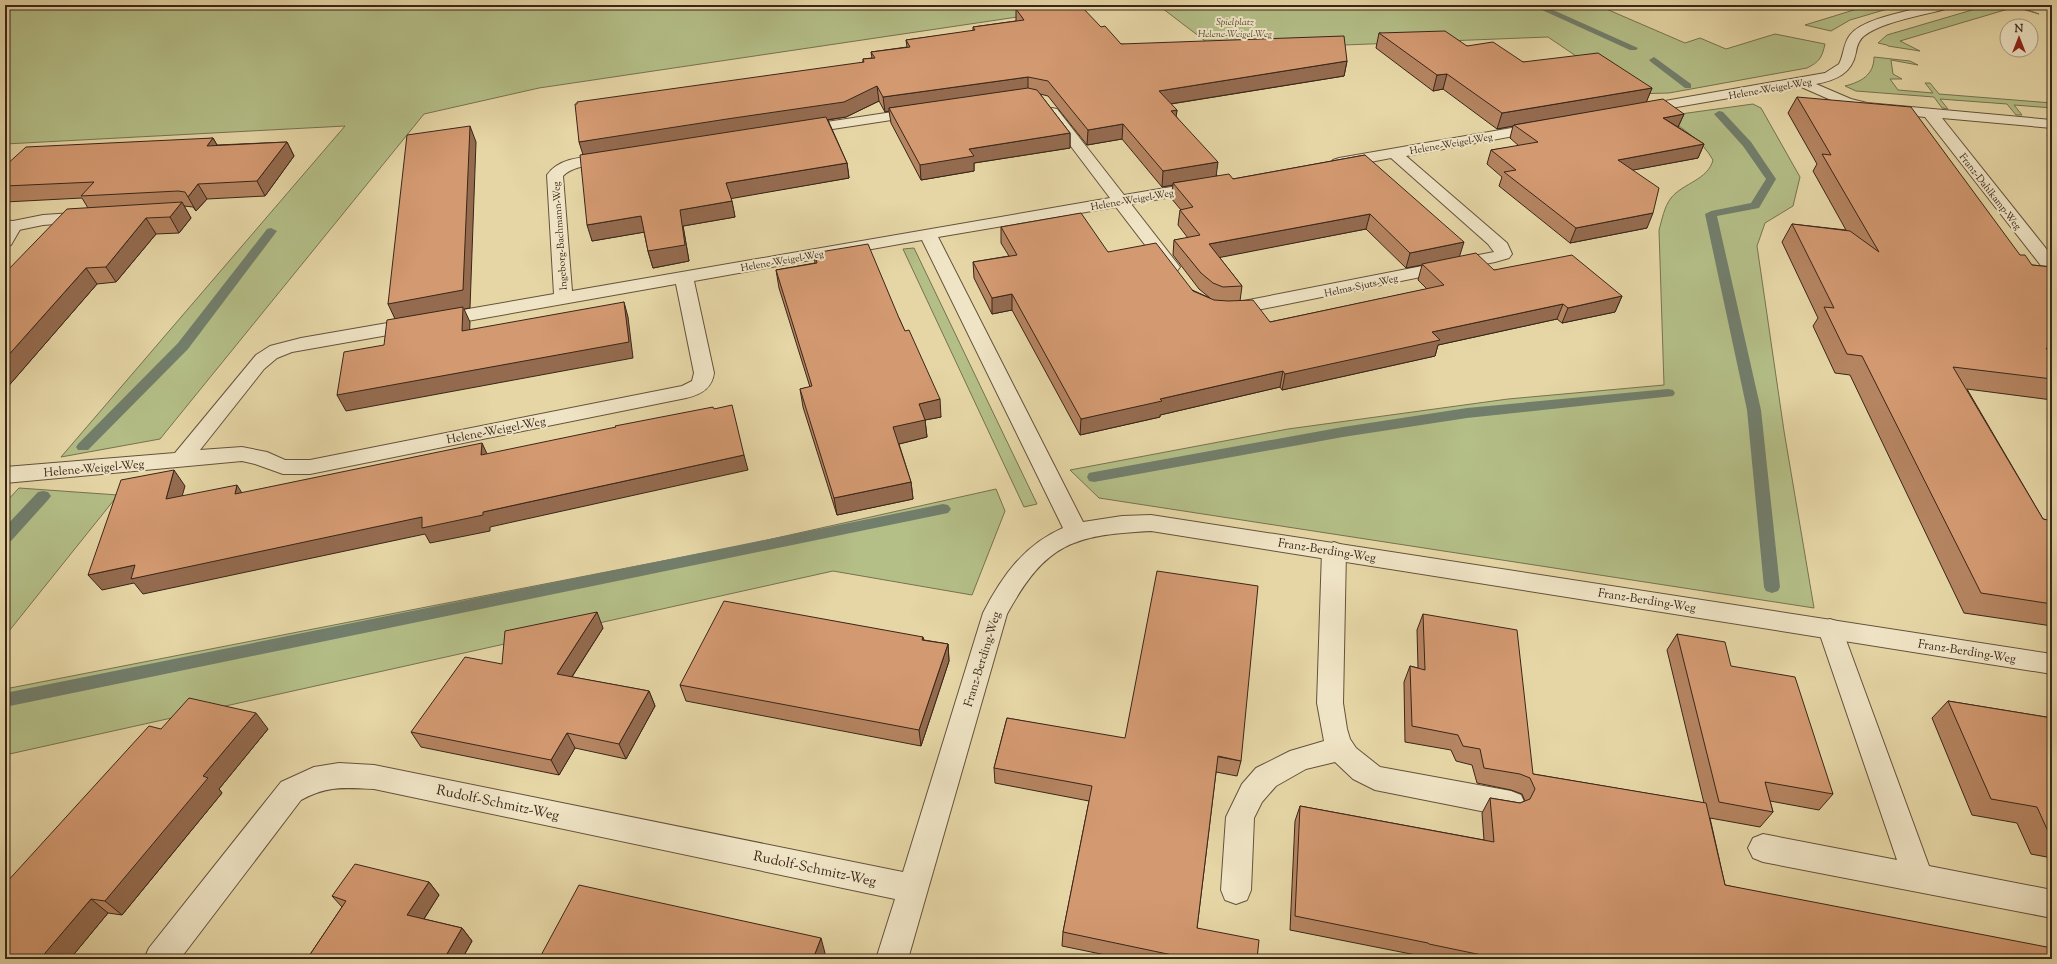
<svg xmlns="http://www.w3.org/2000/svg" width="2057" height="964" viewBox="0 0 2057 964" font-family="'Sorts Mill Goudy',serif">
<style>
.green{fill:#b4be87;stroke:#777250}
.lines{fill:none;stroke-linecap:round;stroke-linejoin:round}
.stream{fill:#727e6c;fill-rule:evenodd}
.service-casing{stroke:#65523c;stroke-width:2}
.minor-casing{stroke:#65523c;stroke-width:2}
.service{fill:#efe4c5;fill-rule:evenodd}
.minor{fill:#efe4c5;fill-rule:evenodd}
.wall{fill:#b58461;stroke:#3a2619;fill-rule:evenodd}
.shaded-wall{fill:#946b4f;stroke:#3a2619}
.building{fill:#d39971;stroke:#3a2619}
.labels{text-anchor:middle;stroke-width:4;stroke-linejoin:round;paint-order:stroke}
.far-park-label{font-size:10px;font-style:italic;fill:#584c34;stroke:#efe4c5}
.far-street-label{font-size:10px;fill:#3a2619;stroke:#efe4c5}
.street-label{font-size:12px;fill:#3a2619;stroke:#efe4c5}
.near-street-label{font-size:14px;fill:#3a2619;stroke:#efe4c5}
</style>
<rect width="100%" height="100%" fill="#e6d6a6"/>
<filter id="stains"><feTurbulence type="fractalNoise" baseFrequency=".005" numOctaves="4"/><feColorMatrix values="0 0 0 0 .2 0 0 0 0 .09 0 0 0 0 .02 0 0 0 .5 -.17"/></filter>
<radialGradient id="worn" r=".72"><stop offset=".6" stop-color="#630" stop-opacity="0"/><stop offset="1" stop-color="#630" stop-opacity=".3"/></radialGradient>
<path class="green" d="M5,5H1098L539,88L424,114L160,439L61,457L345,126L5,144Z
M1158,5H1597L1685,43L1700,38L1726,49L1775,34L1825,44C1822,58 1819,62 1807,68L1669,93L1632,94L1548,37L1217,50Z
M1870,5H1901L1850,20L1831,31L1805,25Z
M1989,5H2015L2039,14L2015,7L1900,41L1920,51L1888,46L1887,45L1878,43L1887,35Z
M1874,57L1910,61L1918,65L1891,60L1893,74L1902,79H1890L1898,90L1933,93L1925,83H1930L1939,94L2052,103V108L2014,105L2022,115H2016L2007,104L1940,99L1948,109L1942,108L1934,97L1856,91L1845,86C1861,82 1874,75 1874,57Z
M1753,104L1761,108L1800,177L1793,206L1765,223L1757,246L1784,431L1814,608L1099,498L1070,470L1288,429L1508,399L1664,385L1659,230C1662,220 1664,207 1671,198C1683,183 1708,180 1713,160C1702,140 1683,130 1666,116Z
M914,248L1037,504L1024,507L903,249Z
M19,488L118,495L5,636V503Z
M996,489L1005,511L972,595L833,571L5,755V689L745,545Z"/>
<g class="lines">
<path class="stream" d="M1531,5H1542L1638,48L1636,50H1630Z
M1654,57L1691,84V88H1685L1651,62L1649,60Z
M1719,111L1723,112L1751,142L1776,179L1759,208L1717,216L1761,410L1780,587L1778,591L1772,593L1766,591L1764,587L1747,410L1705,214L1711,211L1751,203L1766,179L1743,146L1714,114Z
M271,228L277,231L188,349L88,450H78L76,447L78,444L178,343L267,229Z
M1668,389L1673,390L1675,393L1673,396L1467,418L1343,437L1094,482L1089,481L1087,477L1089,473L1094,472L1343,427L1467,408Z
M43,491L48,492L51,496L48,500L11,541L5,543V527L38,492Z
M943,504L948,505L951,509L948,513L5,707V693Z"/>
<defs>
<path id="service" d="M88,212L94,213L96,217L94,221L43,225L14,231L8,230L6,226L8,222L43,215Z
M1334,542L1342,545L1346,551L1343,703L1347,729L1350,739L1356,748L1380,767L1511,791L1521,795L1525,804L1521,813L1511,817L1375,790L1353,779L1335,762L1306,769L1276,786L1262,802L1254,818L1251,890L1247,900L1236,904L1225,900L1221,890L1226,817L1242,784L1256,768L1290,751L1324,741L1317,703L1322,551L1326,545Z
M1830,619L1839,622L1842,629L1929,866L2052,890V918L1763,862L1753,858L1748,848L1753,838L1763,834L1897,860L1818,629L1821,622Z"/>
<path id="minor" d="M1931,5H1951L1949,8C1926,15 1883,21 1864,36C1859,40 1857,46 1856,52C1852,74 1836,80 1816,84L1851,99L1867,103L2052,120V128L1942,118L2052,256V273L2046,272L1925,117L1867,111L1847,107L1799,86L1642,113L1637,112L1635,109L1637,106L1642,105L1825,73L1839,64C1844,55 1843,44 1850,35C1863,18 1910,11 1931,5Z
M919,108L924,109L926,112L924,115L800,134L795,133L793,130L795,127L800,126Z
M1052,108L1057,109L1124,195L1201,182L1207,184L1209,187L1207,190L1201,192L1131,204L1180,267L1177,271L1171,272L1165,271L1116,207L938,237L1083,522L1122,516L1151,515L2052,654V674L1151,531C1073,535 1046,543 1007,614L908,959H876L895,899L374,789C344,788 329,785 301,800L180,959H144L149,948L281,782L314,767L339,763L374,765L903,872L983,613C1002,576 1024,545 1063,528L922,240L694,281L714,373C712,389 700,395 686,398L310,474H283L255,464L242,461L5,483V467L175,453L256,355L270,346L301,338L554,294L547,175C560,156 589,157 610,154L615,156L618,159L615,162C599,166 576,163 563,176L572,291L1110,198L1045,112L1047,109ZM676,284L694,373L692,381L682,386L310,460H285L267,452L242,447L200,450L264,369L277,358L292,352Z
M1541,123L1546,124L1548,127L1546,130L1406,156L1507,243L1512,254L1509,258L1495,262L1228,316L1221,314L1219,310L1221,306L1228,304L1494,252L1488,244L1391,158L1339,168L1333,166L1331,163L1333,160L1339,158Z
M5,220L20,222L22,226L11,245L5,246Z"/>
</defs>
<use href="#service" class="service-casing"/>
<use href="#minor" class="minor-casing"/>
<use href="#service" class="service"/>
<use href="#minor" class="minor"/>
</g>
<path class="wall" d="M1016,9L1101,27L1121,44L1347,61L1344,76L1171,104L1177,110L1176,116L1217,176L1233,179L1365,155L1459,257L1494,270L1622,296L1615,312L1562,323L1557,319L1438,345L1435,356L1282,390L1280,387L1160,415V417L1080,435L1012,310L992,314L974,278L973,262L1009,256L1001,243V227L1108,252L1210,298L1199,289L1173,255L1174,240L1188,238L1178,225L1180,210H1181L1171,198L1173,185L1162,187L1122,139L1087,145L1048,96L1040,94L1070,133V148L974,163V171L921,180L891,123L889,111L885,112L879,101L846,117L828,120L847,163L849,178L731,198L735,217L683,226L689,261L653,268L648,251L644,232L592,241L583,155L863,62V59L872,58L871,52L907,47L906,40L973,31V27L1016,21ZM1366,229L1406,268L1422,265L1418,280L1427,289L1270,322L1240,301L1242,286L1219,257Z
M1379,33L1467,46L1523,62L1652,88L1646,102L1684,114L1678,127L1704,144L1698,158L1632,170L1647,228L1570,243L1499,186L1502,177L1487,164L1491,150L1519,146L1510,138L1513,126L1497,129L1443,89L1433,91L1376,48Z
M1797,97L2020,255L2032,265L2052,267V400L1967,389L2043,519L2052,521V626L1964,613L1850,375L1835,373L1813,326L1818,318L1782,242L1792,224L1846,230L1813,171L1817,164L1788,113Z
M2052,128V141L2047,136Z
M213,138L217,145L287,142L294,156L265,196L207,199L196,211L193,207L184,206L191,218L179,233L156,234L116,282L97,284L5,390V273L88,208L82,198L5,202V165V166Z
M814,253L899,318L941,417L925,420L927,437L899,444L911,482L913,499L837,515L803,407L800,389L810,387L779,288L776,270L815,263Z
M1423,614L1533,774L1704,803L1667,650L1677,634L1731,666L1833,794L1819,810L1770,801L1773,812L1760,827L1710,818L1725,885L2052,959H1426L1421,958V956L1290,930L1295,821L1300,806L1484,840L1482,813L1490,798L1520,803L1525,801L1522,794L1511,790L1477,783L1472,765L1456,761L1451,750L1405,742L1404,682L1410,666L1418,668L1417,630Z
M603,628L572,677L649,691L655,706L626,759L575,748L559,775L421,747L411,732L502,664Z
M923,637L924,640L948,644L949,661L921,746L686,701L680,685Z
M1948,701L2052,718V858L2031,854L2017,823L1972,815L1932,718Z
M1007,718L1241,761L1237,776L1216,772L1197,928L1257,959H1125L1062,946L1063,932L1089,801L995,783L994,768Z
M268,729L219,789L222,793L122,915L108,913L70,959H5Z
M429,882L439,895L424,919L462,928L472,941L462,959H307L342,907L332,896Z"/>
<path class="shaded-wall" d="M1347,61L1344,76L1157,106L1159,91Z
M1447,74L1443,89L1433,91L1437,75Z
M1028,77V92L889,108V111L885,112L883,97Z
M877,86L879,101L846,117L730,134L584,158L579,142Z
M1652,88L1646,103L1514,125L1513,126L1497,129L1502,113Z
M1177,110L1175,125L1171,111Z
M1684,114L1678,127L1663,118Z
M1123,124L1122,139L1087,145L1088,130Z
M470,126L476,142L470,308L464,309L470,322L469,346L396,321L388,304Z
M1070,133V148L974,163V171L921,180L920,165L969,149Z
M213,138L221,152L207,146Z
M287,142L294,156L265,196L257,181Z
M1704,144L1698,158L1612,174L1618,160Z
M1218,162L1216,177L1173,183V185L1162,187L1163,171Z
M847,163L849,178L729,199L726,183Z
M198,184L207,199L196,211L188,197Z
M732,201L735,217L683,226L689,261L653,268L648,251L680,210Z
M182,202L191,218L179,233L170,217Z
M1653,213L1647,228L1570,243L1576,228Z
M1370,214L1366,229L1207,260L1209,244Z
M641,216L645,232L592,241L587,225Z
M146,218L156,234L116,282L106,267Z
M1464,242L1459,258L1406,268L1410,253Z
M86,268L97,284L5,390V359Z
M1012,294V310L992,314V298Z
M1622,296L1615,312L1562,323L1568,308Z
M624,302L628,317L633,358L346,411L337,395Z
M1563,304L1557,319L1438,345L1435,356L1282,390L1285,374L1432,332Z
M1283,371L1280,387L1160,415V417L1080,435L1081,419L1160,399Z
M940,399L941,417L925,420L927,437L895,445L893,427L919,404Z
M482,443L489,458L481,455Z
M744,455L748,470L490,527V531L430,543L425,534L143,594L134,583L102,590L88,575L135,565L422,517L483,512Z
M174,470L185,486L177,514L166,499Z
M911,482L913,499L837,515L834,498Z
M237,485L247,501L235,494Z
M597,612L603,628L564,689L557,674Z
M948,644L949,661L921,746L919,730Z
M649,691L655,706L626,759L619,744Z
M256,713L268,729L219,789L222,793L122,915L105,901L203,776Z
M567,733L575,748L559,775L551,760Z
M429,882L439,895L418,928L407,915Z
M91,899L108,913L70,959H40Z
M462,928L472,941L462,959H444Z
M821,938L825,953L823,959H813Z"/>
<path class="building" d="M1050,5H1080L1101,27L1105,26L1121,44L1344,36L1347,61L1159,91L1177,110L1171,111L1218,162L1163,171L1123,124L1088,130L1048,81L1028,77L883,97L877,86L844,102L727,119L579,142L575,104H577V102L864,62L863,59L875,58L871,52L910,47L906,40L975,30L973,27L1024,20L1016,9Z
M1445,31L1467,46L1493,42L1523,62L1598,53L1652,88L1502,113L1447,74L1437,75L1379,33Z
M1028,88L1037,90L1070,133L969,149L974,156L920,165L889,108Z
M1797,97L1911,107L2020,255H2025L2032,265L2052,267V349L2046,348L2052,357V379L1953,367L2043,519L2052,521V604L1981,593L1862,356L1847,354L1824,307L1834,308L1792,224L1850,231L1879,252L1822,154L1831,155Z
M1663,99L1684,114L1663,118L1704,144L1618,160L1659,188L1653,213L1576,228L1504,172L1516,170L1491,150L1538,142L1514,125Z
M826,117L847,163L726,183L732,201L680,210L685,245L648,251L641,216L587,225L580,155Z
M470,126L463,290L388,304L407,135Z
M213,138L207,146L287,142L257,181L198,184L188,197L185,192L178,191L81,196L94,182L5,186V166L26,147Z
M1365,155L1464,242L1410,253L1370,214L1209,244L1242,286L1223,287L1213,283L1201,273L1174,240L1200,235L1180,210L1193,207L1173,183L1229,174L1233,179Z
M182,202L170,217L146,218L106,267L86,268L5,359V273L67,209Z
M1081,213L1108,252L1156,243L1193,291L1214,300L1228,301L1253,300L1270,322L1444,285L1422,264L1476,253L1494,270L1572,255L1622,296L1568,308L1563,304L1432,332L1440,340L1285,374L1283,371L1160,399L1162,401L1081,419L1012,294L992,298L973,262L1017,255L1001,227Z
M868,244L899,318L905,331L909,330L940,399L919,404L925,420L893,427L911,482L834,498L800,389L812,386L776,270L817,263L814,253Z
M624,302L629,342L337,395L344,352L384,345L387,320L463,307L462,331Z
M732,405L744,455L483,512V515L422,528V517L131,579L135,565L88,575L121,480L174,470L166,499L237,485L235,494L482,443L481,455L616,427L615,426L713,407L714,409Z
M1157,571L1258,586L1241,761L1218,756L1197,928L1259,940L1257,959H1176L1177,956L1063,932L1092,786L994,768L1007,718L1125,738Z
M724,601L923,637L922,640L948,644L919,730L680,685Z
M597,612L557,674L649,691L619,744L567,733L551,760L411,732L465,657L502,664L505,631Z
M1423,614L1517,630L1533,774L1706,803L1725,885L2052,948V959H1501L1429,944L1428,943L1295,916L1300,806L1494,842L1490,798L1520,803L1530,799L1535,789L1530,778L1520,774L1484,768L1480,749L1463,746L1458,735L1412,726L1410,666L1425,670Z
M1677,634L1725,642L1731,666L1795,677L1833,794L1765,782L1773,812L1719,802Z
M189,698L256,713L203,776L208,778L105,901L91,899L40,959H5V884L149,726L161,729Z
M1948,701L2052,718V838H2051L2037,807L1991,799Z
M355,864L429,882L407,915L462,928L444,959H307L346,901L332,896Z
M579,885L821,938L813,959H539Z"/>
<g class="labels">
<g class="far-park-label">
<text x="1235" y="25">Spielplatz<tspan x="1235" dy="12">Helene-Weigel-Weg</tspan></text>
</g>
<g class="far-street-label">
<text transform="translate(1770 88) rotate(-10)" y="4">Helene-Weigel-Weg</text>
<text transform="translate(1451 143) rotate(-10)" y="4">Helene-Weigel-Weg</text>
<text transform="translate(1991 191) rotate(52)" y="4">Franz-Dahlkamp-Weg</text>
<text transform="translate(1132 199) rotate(-10)" y="4">Helene-Weigel-Weg</text>
<text transform="translate(559 236) rotate(-94)" y="4">Ingeborg-Bachmann-Weg</text>
<text transform="translate(782 260) rotate(-10)" y="4">Helene-Weigel-Weg</text>
<text transform="translate(1361 285) rotate(-12)" y="4">Helma-Sjuts-Weg</text>
</g>
<g class="street-label">
<text transform="translate(496 430) rotate(-11)" y="4">Helene-Weigel-Weg</text>
<text transform="translate(94 468) rotate(-5)" y="4">Helene-Weigel-Weg</text>
<text transform="translate(1327 550) rotate(9)" y="4">Franz-Berding-Weg</text>
<text transform="translate(1647 600) rotate(9)" y="4">Franz-Berding-Weg</text>
<text transform="translate(1967 651) rotate(9)" y="4">Franz-Berding-Weg</text>
<text transform="translate(982 659) rotate(-73)" y="4">Franz-Berding-Weg</text>
</g>
<g class="near-street-label">
<text transform="translate(498 802) rotate(12)" y="5">Rudolf-Schmitz-Weg</text>
<text transform="translate(815 868) rotate(12)" y="5">Rudolf-Schmitz-Weg</text>
</g>
</g>
<rect width="2057" height="964" fill="none" stroke="#e6d6a6" stroke-width="20"/>
<rect x="6" y="6" width="2045" height="952" fill="none" stroke="#3a2619" stroke-width="2"/>
<rect x="10" y="10" width="2037" height="944" fill="none" stroke="#3a2619"/>
<g transform="translate(2019 38)"><circle r="19" fill="#efe4c5" stroke="#a79880"/>
<path d="M0-3L7 15L0 10L-7 15Z" fill="#8f2418"/>
<text y="-6" font-size="11" font-weight="bold" text-anchor="middle" fill="#3a2619">N</text>
</g>
<rect width="100%" height="100%" filter="url(#stains)"/>
<rect width="100%" height="100%" fill="url(#worn)"/>
</svg>
